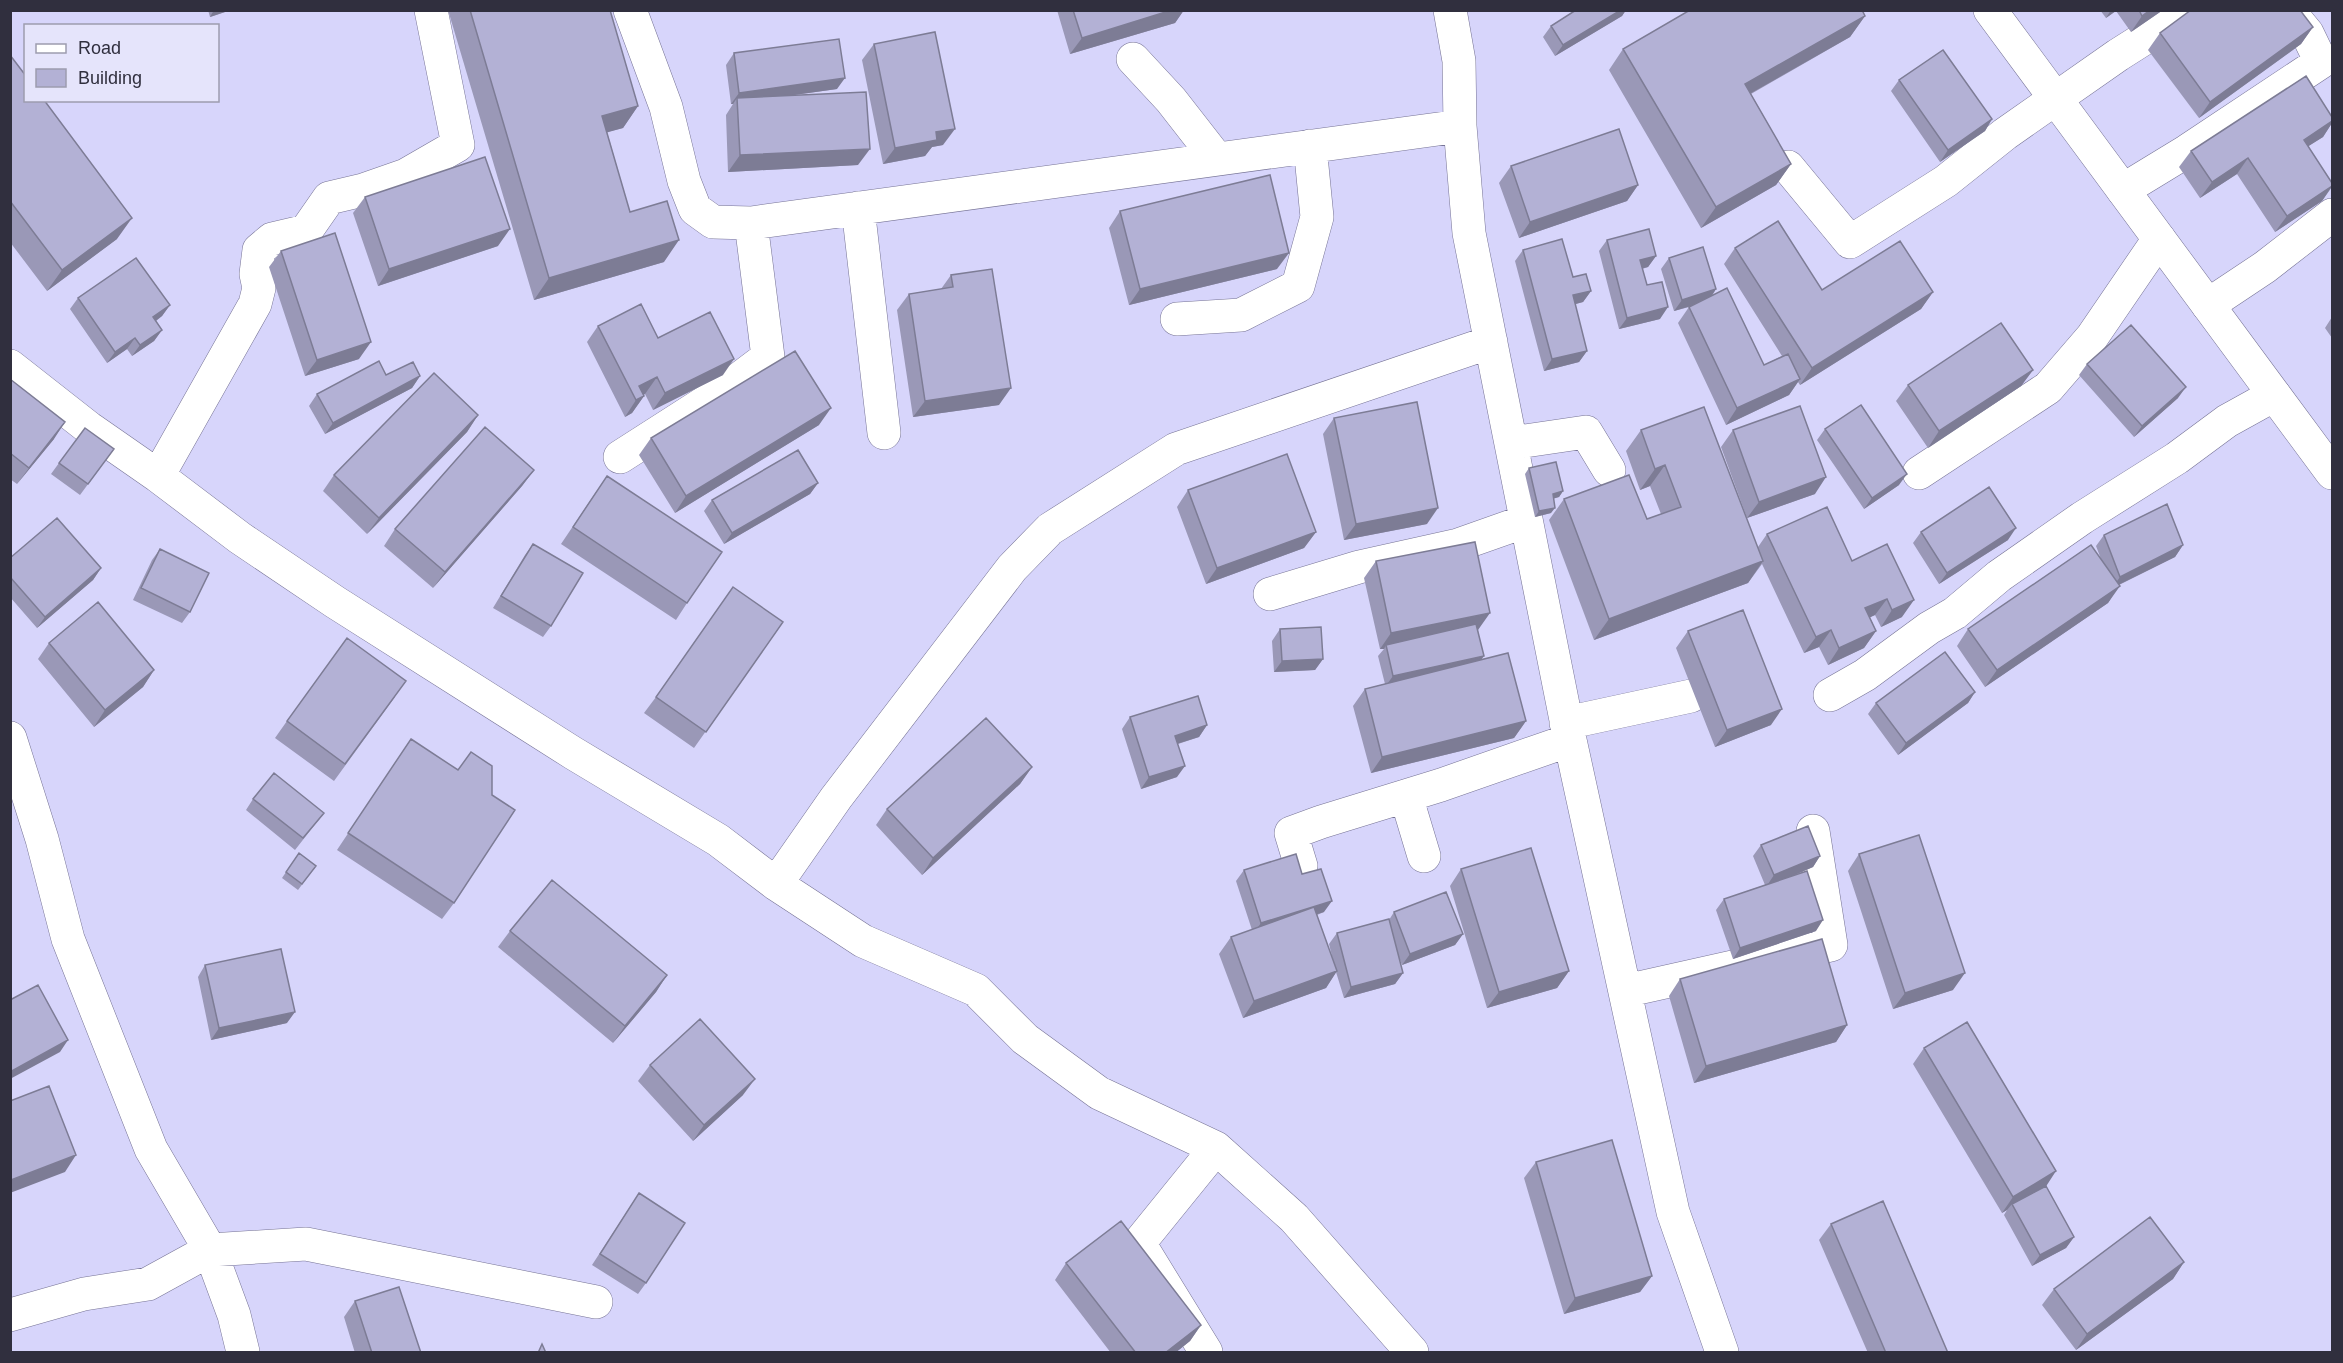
<svg xmlns="http://www.w3.org/2000/svg" width="2343" height="1363" viewBox="0 0 2343 1363" font-family="Arial,sans-serif">
<style>
.lines{fill:none;stroke-linecap:round;stroke-linejoin:round}
.minor-casing{stroke:#767395;stroke-width:34}
.secondary-casing{stroke:#767395;stroke-width:34}
.minor{stroke:#fff;stroke-width:33}
.secondary{stroke:#fff;stroke-width:33}
.wall{fill:#9a98b7}
.shaded-wall{fill:#7d7c95}
.building{fill:#b3b1d5;stroke:#7d7c95;stroke-width:1.5}
</style>
<rect width="100%" height="100%" fill="#d7d5fb"/>
<g class="lines">
<defs>
<path id="minor" d="M630,10L666,107L684,181L695,209L713,222L751,223L1460,126
M1450,10L1459,61L1460,126L1469,233L1570,740L1673,1212L1722,1352
M1133,59L1171,100L1217,159
M1788,167L1850,242L1946,181L2005,134L2118,55L2189,10
M2123,190L2187,151L2321,62L2307,33L2288,10
M858,208L884,433
M2208,305L2265,267L2332,215
M1177,319L1241,315L1298,286L1317,217L1310,146
M10,366L89,428L158,476L240,538L335,602L573,753L718,840L776,884L863,941L976,990L1025,1039L1099,1093L1216,1148L1294,1218L1412,1352
M1511,443L1586,432L1609,470
M620,457L723,391L768,357L751,223
M1919,473L2048,388L2092,337L2159,239
M158,476L255,304L259,288L256,274L259,250L272,239L306,231L329,198L363,190L406,175L458,145L431,10
M1270,594L1359,567L1458,545L1526,521
M1830,695L1865,675L1929,628L1955,613L1999,576L2082,518L2177,458L2227,421L2274,395
M1566,723L1691,696
M10,738L42,839L68,939L151,1149L210,1250L234,1315L243,1352
M1406,796L1424,856
M1301,866L1291,833L1321,822L1441,785L1570,740
M776,884L836,798L1012,568L1050,529L1176,449L1491,342
M1625,991L1831,945L1813,831
M10,1315L84,1294L148,1284L210,1250L306,1244L596,1302
M1206,1352L1139,1243L1216,1148"/>
<path id="secondary" d="M1990,10L2332,473"/>
</defs>
<use href="#minor" class="minor-casing"/>
<use href="#secondary" class="secondary-casing"/>
<use href="#minor" class="minor"/>
<use href="#secondary" class="secondary"/>
</g>
<path class="wall" d="M208,10H231L210,17Z
M448,10H610L638,106L623,128L607,132L630,212L664,262L534,300Z
M1057,10H1184L1175,23L1070,54Z
M1576,10H1626L1622,16L1555,56L1543,37L1551,26Z
M2100,10H2163L2131,32L2116,11L2106,18Z
M1865,16L1850,37L1751,94L1791,164L1776,185L1701,228L1609,70L1623,49Z
M2313,27L2301,44L2199,118L2148,50L2160,33Z
M874,44L943,145L932,147L925,156L883,164L862,60Z
M734,53L837,89L794,95L858,165L728,172L726,115L733,104H731L726,65Z
M10,55L117,239L47,291L10,242Z
M1899,80L1992,119L1985,131L1940,162L1891,91Z
M2332,117V123L2323,137L2308,146L2332,183V187L2322,201L2275,232L2237,174L2200,198L2179,167L2191,151Z
M1511,166L1638,185L1627,201L1519,238L1499,183Z
M365,197L498,246L378,286L353,213Z
M1120,211L1277,269L1129,305L1109,228Z
M1607,240L1656,256L1648,267L1642,269L1647,285L1660,319L1619,329L1599,251Z
M1735,248L1822,290L1933,292L1921,309L1800,385L1798,382L1789,395L1726,425L1678,323L1689,307L1674,311L1661,269L1669,258L1716,289L1712,296L1764,365L1782,356L1724,264Z
M1523,250L1573,277L1591,291L1583,302L1575,304L1587,351L1579,362L1544,371L1515,261Z
M281,251L359,359L305,376L269,267Z
M951,275L999,405L913,417L897,310L909,294L941,289Z
M78,298L170,305L162,316L156,321L162,330L154,341L132,356L127,349L107,363L70,309Z
M2332,317V338L2325,328Z
M598,326L658,338L723,375L653,410L645,394L643,395L644,396L632,413L625,417L587,342Z
M2087,364L2178,398L2134,437L2079,375Z
M2033,370L2021,386L1928,448L1896,401L1908,385Z
M386,375L420,376L412,388L325,434L309,406L317,394Z
M10,379L54,439L17,484L10,479Z
M478,415L467,432L367,534L323,491L334,475Z
M1334,418L1427,524L1344,540L1323,434Z
M819,425L675,513L639,455L651,438Z
M1825,429L1899,485L1864,509L1817,440Z
M1641,430L1758,547L1767,534L1852,561L1902,617L1881,627L1875,615L1870,617L1876,631L1864,648L1828,665L1819,647L1804,653L1762,564L1748,583L1594,640L1549,520L1564,499L1647,519L1661,514L1650,486L1640,490L1626,451Z
M1733,430L1815,494L1747,518L1721,447Z
M114,449L80,495L51,474L59,463Z
M1529,468L1563,491L1559,497L1554,498L1551,513L1535,517L1525,474Z
M534,470L522,486L433,588L384,546L395,529Z
M818,483L810,494L724,544L704,511L712,500Z
M1188,490L1316,532L1304,548L1206,584L1177,507Z
M596,492L687,603L676,620L561,544Z
M1921,532L2008,540L1939,584L1913,543Z
M2104,535L2183,545L2175,557L2119,585L2108,603L1985,687L1957,646L1968,629L2101,559L2096,546Z
M533,544L551,626L543,637L493,608L525,555Z
M160,549L190,612L182,623L133,600L152,560Z
M10,558L101,568L93,580L37,628L10,597Z
M1376,561L1478,630L1481,660L1526,721L1514,738L1371,773L1353,706L1365,689L1385,684L1378,656L1384,649H1380L1364,578Z
M783,622L694,748L644,713L656,697Z
M1280,629L1323,659L1315,670L1274,672L1272,641Z
M1688,631L1771,725L1715,747L1676,648Z
M49,643L154,670L143,687L94,727L38,659Z
M1975,692L1968,703L1898,755L1868,714L1876,703Z
M395,697L334,781L275,738L287,721Z
M1130,717L1207,725L1199,737L1178,744L1177,777L1141,789L1122,729Z
M411,739L454,903L442,919L337,850Z
M1032,767L1020,784L922,875L876,825L887,809Z
M253,799L324,813L295,850L246,810Z
M1761,845L1820,856L1813,867L1795,875L1816,931L1733,959L1716,910L1724,899L1765,885L1753,856Z
M299,853L316,866L298,890L282,878Z
M1859,854L1953,990L1893,1009L1848,871Z
M1461,869L1569,971L1557,988L1487,1008L1450,886Z
M1244,870L1302,874L1324,912L1317,915L1333,960L1329,944L1337,933L1389,920L1394,912L1463,934L1455,945L1402,965L1398,955L1403,973L1395,984L1344,998L1336,972L1326,988L1243,1018L1219,954L1231,937L1252,930L1236,881Z
M510,931L667,975L656,992L613,1043L498,947Z
M205,965L287,1023L211,1040L198,977Z
M1680,979L1847,1025L1836,1042L1694,1083L1669,996Z
M1924,1048L2046,1186L2074,1237L2066,1248L2032,1266L2004,1215L2007,1210L2002,1213L1913,1064Z
M650,1065L743,1095L693,1141L638,1081Z
M1536,1162L1652,1276L1640,1292L1564,1314L1524,1178Z
M639,1193L646,1283L638,1294L592,1265Z
M1831,1224L1948,1353H1868L1819,1240Z
M2184,1262L2173,1279L2076,1350L2042,1305L2054,1289Z
M1066,1263L1201,1325L1190,1341L1175,1353H1111L1055,1280Z
M355,1301L421,1353H355L344,1317Z"/>
<path class="shaded-wall" d="M214,10H231L210,17Z
M1172,10H1184L1175,23L1070,54L1082,38Z
M1621,10H1626L1622,16L1555,56L1563,45Z
M2111,10H2117L2106,18Z
M2150,10H2163L2131,32L2142,16Z
M1865,16L1850,37L1730,105L1745,84Z
M2313,27L2301,44L2199,118L2210,102Z
M845,78L837,89L737,103V98L733,104H731L739,93Z
M638,106L623,128L587,138L602,116Z
M1992,119L1985,131L1940,162L1948,150Z
M2332,121V123L2323,137L2293,156L2304,140Z
M955,129L943,145L932,147L925,156L883,164L895,148L936,132Z
M870,149L858,165L728,172L740,155Z
M2248,158L2237,174L2200,198L2212,182Z
M1791,164L1776,185L1701,228L1716,207Z
M1638,185L1627,201L1519,238L1530,222Z
M2332,186L2322,201L2275,232L2287,216Z
M132,218L117,239L47,291L62,270Z
M510,229L498,246L378,286L389,269Z
M679,240L664,262L534,300L549,278Z
M1289,253L1277,269L1129,305L1140,289Z
M1656,256L1648,267L1632,271L1640,260Z
M1716,289L1708,301L1674,311L1682,300Z
M1591,291L1583,302L1565,307L1573,295Z
M1933,292L1921,309L1800,385L1812,368Z
M170,305L162,316L145,329L153,317Z
M1668,307L1660,319L1619,329L1627,318Z
M162,330L154,341L132,356L140,345Z
M135,338L127,349L107,363L115,352Z
M371,342L359,359L305,376L317,360Z
M1587,351L1579,362L1544,371L1552,359Z
M734,359L723,375L653,410L665,393Z
M2033,370L2021,386L1928,448L1939,431Z
M420,376L412,388L325,434L333,423Z
M657,377L645,394L635,399L639,386Z
M1800,379L1789,395L1726,425L1737,408Z
M2186,387L2178,398L2134,437L2142,426Z
M1011,388L999,405L913,417L925,401Z
M644,396L632,413L625,417L636,400Z
M831,408L819,425L675,513L686,496Z
M478,415L467,432L367,534L379,518Z
M65,422L54,439L17,484L29,468Z
M1665,465L1650,486L1640,490L1655,469Z
M534,470L522,486L433,588L445,572Z
M1907,474L1899,485L1864,509L1872,498Z
M1826,477L1815,494L1747,518L1759,502Z
M818,483L810,494L724,544L732,533Z
M1563,491L1559,497L1549,500L1553,494Z
M1438,508L1427,524L1344,540L1356,524Z
M1555,508L1551,513L1535,517L1539,511Z
M2016,528L2008,540L1939,584L1947,573Z
M1316,532L1304,548L1206,584L1217,568Z
M2183,545L2175,557L2112,588L2120,577Z
M1763,561L1748,583L1594,640L1609,619Z
M101,568L93,580L37,628L45,617Z
M2120,586L2108,603L1985,687L1997,670Z
M1887,599L1875,615L1854,625L1865,608Z
M1914,600L1902,617L1881,627L1892,610Z
M1490,613L1478,630L1386,645L1384,649H1380L1391,633Z
M1831,630L1819,647L1804,653L1816,637Z
M1876,631L1864,648L1828,665L1839,648Z
M1484,656L1476,667L1385,687L1393,676Z
M1323,659L1315,670L1274,672L1282,661Z
M154,670L143,687L94,727L105,710Z
M1975,692L1968,703L1898,755L1906,743Z
M1782,709L1771,725L1715,747L1727,730Z
M1526,721L1514,738L1371,773L1382,757Z
M1207,725L1199,737L1167,747L1175,736Z
M1185,766L1177,777L1141,789L1149,777Z
M1032,767L1020,784L922,875L933,858Z
M1820,856L1813,867L1766,887L1774,875Z
M1332,901L1324,912L1253,934L1261,923Z
M1823,920L1816,931L1733,959L1740,948Z
M1463,934L1455,945L1402,965L1410,954Z
M1337,971L1326,988L1243,1018L1254,1001Z
M1569,971L1557,988L1487,1008L1499,992Z
M1403,973L1395,984L1344,998L1351,987Z
M1965,973L1953,990L1893,1009L1905,993Z
M667,975L656,992L613,1043L625,1026Z
M295,1012L287,1023L211,1040L219,1028Z
M1847,1025L1836,1042L1694,1083L1706,1066Z
M68,1040L60,1052L10,1079V1072Z
M755,1079L743,1095L693,1141L704,1125Z
M76,1155L65,1172L10,1193L11,1180Z
M2056,1171L2045,1188L2012,1204L2007,1210L2002,1213L2013,1197Z
M2074,1237L2066,1248L2032,1266L2040,1255Z
M2184,1262L2173,1279L2076,1350L2087,1334Z
M1652,1276L1640,1292L1564,1314L1575,1298Z
M1201,1325L1190,1341L1175,1353H1165Z"/>
<path class="building" d="M470,10H610L638,106L602,116L630,212L667,201L679,240L549,278Z
M1073,10H1172L1082,38Z
M1576,10H1621L1563,45L1551,26Z
M1690,10H1862L1865,16L1745,84L1791,164L1716,207L1623,49Z
M2139,10H2150L2142,16Z
M2191,10H2300L2313,27L2210,102L2160,33Z
M935,32L955,129L936,132L937,140L895,148L874,44Z
M839,39L845,78L739,93L734,53Z
M1943,50L1992,119L1948,150L1899,80Z
M10,55L26,76V100H44L132,218L62,270L10,201Z
M2306,76L2332,117V121L2304,140L2332,183V186L2287,216L2248,158L2212,182L2191,151Z
M866,92L870,149L740,155L737,98Z
M1619,129L1638,185L1530,222L1511,166Z
M485,157L510,229L389,269L365,197Z
M1270,175L1289,253L1140,289L1120,211Z
M1778,221L1822,290L1900,241L1933,292L1812,368L1735,248Z
M1649,229L1656,256L1640,260L1647,285L1662,282L1668,307L1627,318L1607,240Z
M335,233L371,342L317,360L281,251Z
M1562,239L1573,277L1586,274L1591,291L1573,295L1587,351L1552,359L1523,250Z
M1703,247L1716,289L1682,300L1669,258Z
M136,258L170,305L153,317L162,330L140,345L135,338L115,352L78,298Z
M992,269L1011,388L925,401L909,294L953,287L951,275Z
M1727,288L1764,365L1788,354L1800,379L1737,408L1689,307Z
M641,304L658,338L710,312L734,359L665,393L657,377L639,386L644,396L636,400L598,326Z
M2001,323L2033,370L1939,431L1908,385Z
M2131,325L2186,387L2142,426L2087,364Z
M795,351L831,408L686,496L651,438Z
M379,361L386,375L413,362L420,376L333,423L317,394Z
M434,373L478,415L379,518L334,475Z
M10,379L65,422L29,468L10,453Z
M1417,402L1438,508L1356,524L1334,418Z
M1861,405L1907,474L1872,498L1825,429Z
M1800,406L1826,477L1759,502L1733,430Z
M1704,407L1763,561L1609,619L1564,499L1629,475L1647,519L1681,507L1665,465L1655,469L1641,430Z
M485,427L534,470L445,572L395,529Z
M85,428L114,449L88,484L59,463Z
M798,450L818,483L732,533L712,500Z
M1287,454L1316,532L1217,568L1188,490Z
M1556,462L1563,491L1553,494L1555,508L1539,511L1529,468Z
M607,476L722,552L687,603L573,527Z
M1989,487L2016,528L1947,573L1921,532Z
M2167,504L2183,545L2120,577L2104,535Z
M1827,507L1852,561L1887,544L1914,600L1892,610L1887,599L1865,608L1876,631L1839,648L1831,630L1816,637L1767,534Z
M57,518L101,568L45,617L10,577V558Z
M1475,542L1490,613L1391,633L1376,561Z
M533,544L583,573L551,626L501,596Z
M2091,545L2120,586L1997,670L1968,629Z
M160,549L209,573L190,612L141,588Z
M733,587L783,622L706,732L656,697Z
M98,602L154,670L105,710L49,643Z
M1743,610L1782,709L1727,730L1688,631Z
M1476,624L1484,656L1393,676L1386,645Z
M1321,627L1323,659L1282,661L1280,629Z
M347,638L406,681L345,764L287,721Z
M1945,652L1975,692L1906,743L1876,703Z
M1508,653L1526,721L1382,757L1365,689Z
M1198,696L1207,725L1175,736L1185,766L1149,777L1130,717Z
M986,718L1032,767L933,858L887,809Z
M411,739L458,770L471,752L492,766V795L515,810L454,903L348,833Z
M274,773L324,813L303,838L253,799Z
M1808,826L1820,856L1774,875L1761,845Z
M1919,835L1965,973L1905,993L1859,854Z
M1531,848L1569,971L1499,992L1461,869Z
M299,853L316,866L302,884L286,872Z
M1296,854L1302,874L1321,869L1332,901L1261,923L1244,870Z
M1807,871L1823,920L1740,948L1724,899Z
M552,880L667,975L625,1026L510,931Z
M1446,892L1463,934L1410,954L1394,912Z
M1314,907L1337,971L1254,1001L1231,937Z
M1389,919L1403,973L1351,987L1337,933Z
M1822,939L1847,1025L1706,1066L1680,979Z
M281,949L295,1012L219,1028L205,965Z
M38,985L68,1040L10,1072V1000Z
M700,1019L755,1079L704,1125L650,1065Z
M1967,1022L2056,1171L2013,1197L1924,1048Z
M49,1086L76,1155L11,1180L10,1101Z
M1612,1140L1652,1276L1575,1298L1536,1162Z
M2046,1186L2074,1237L2040,1255L2012,1204Z
M639,1193L685,1223L646,1283L600,1254Z
M1883,1201L1948,1353H1886L1831,1224Z
M2150,1217L2184,1262L2087,1334L2054,1289Z
M1121,1221L1201,1325L1165,1353H1136L1066,1263Z
M399,1287L421,1353H372L355,1301Z
M542,1344L546,1353H538Z"/>
<rect width="2343" height="1363" fill="none" stroke="#302f3e" stroke-width="24"/>
<rect x="24" y="24" width="195" height="78" fill="#e5e4fb" stroke="#9d9caf" stroke-width="1.5"/>
<rect x="36" y="44" width="30" height="9" fill="#ffffff" stroke="#9d9caf" stroke-width="1.5"/>
<text x="78" y="54" font-size="18" fill="#302f3e">Road</text>
<rect x="36" y="69" width="30" height="18" fill="#b3b1d5" stroke="#9d9caf" stroke-width="1.5"/>
<text x="78" y="84" font-size="18" fill="#302f3e">Building</text>
</svg>
